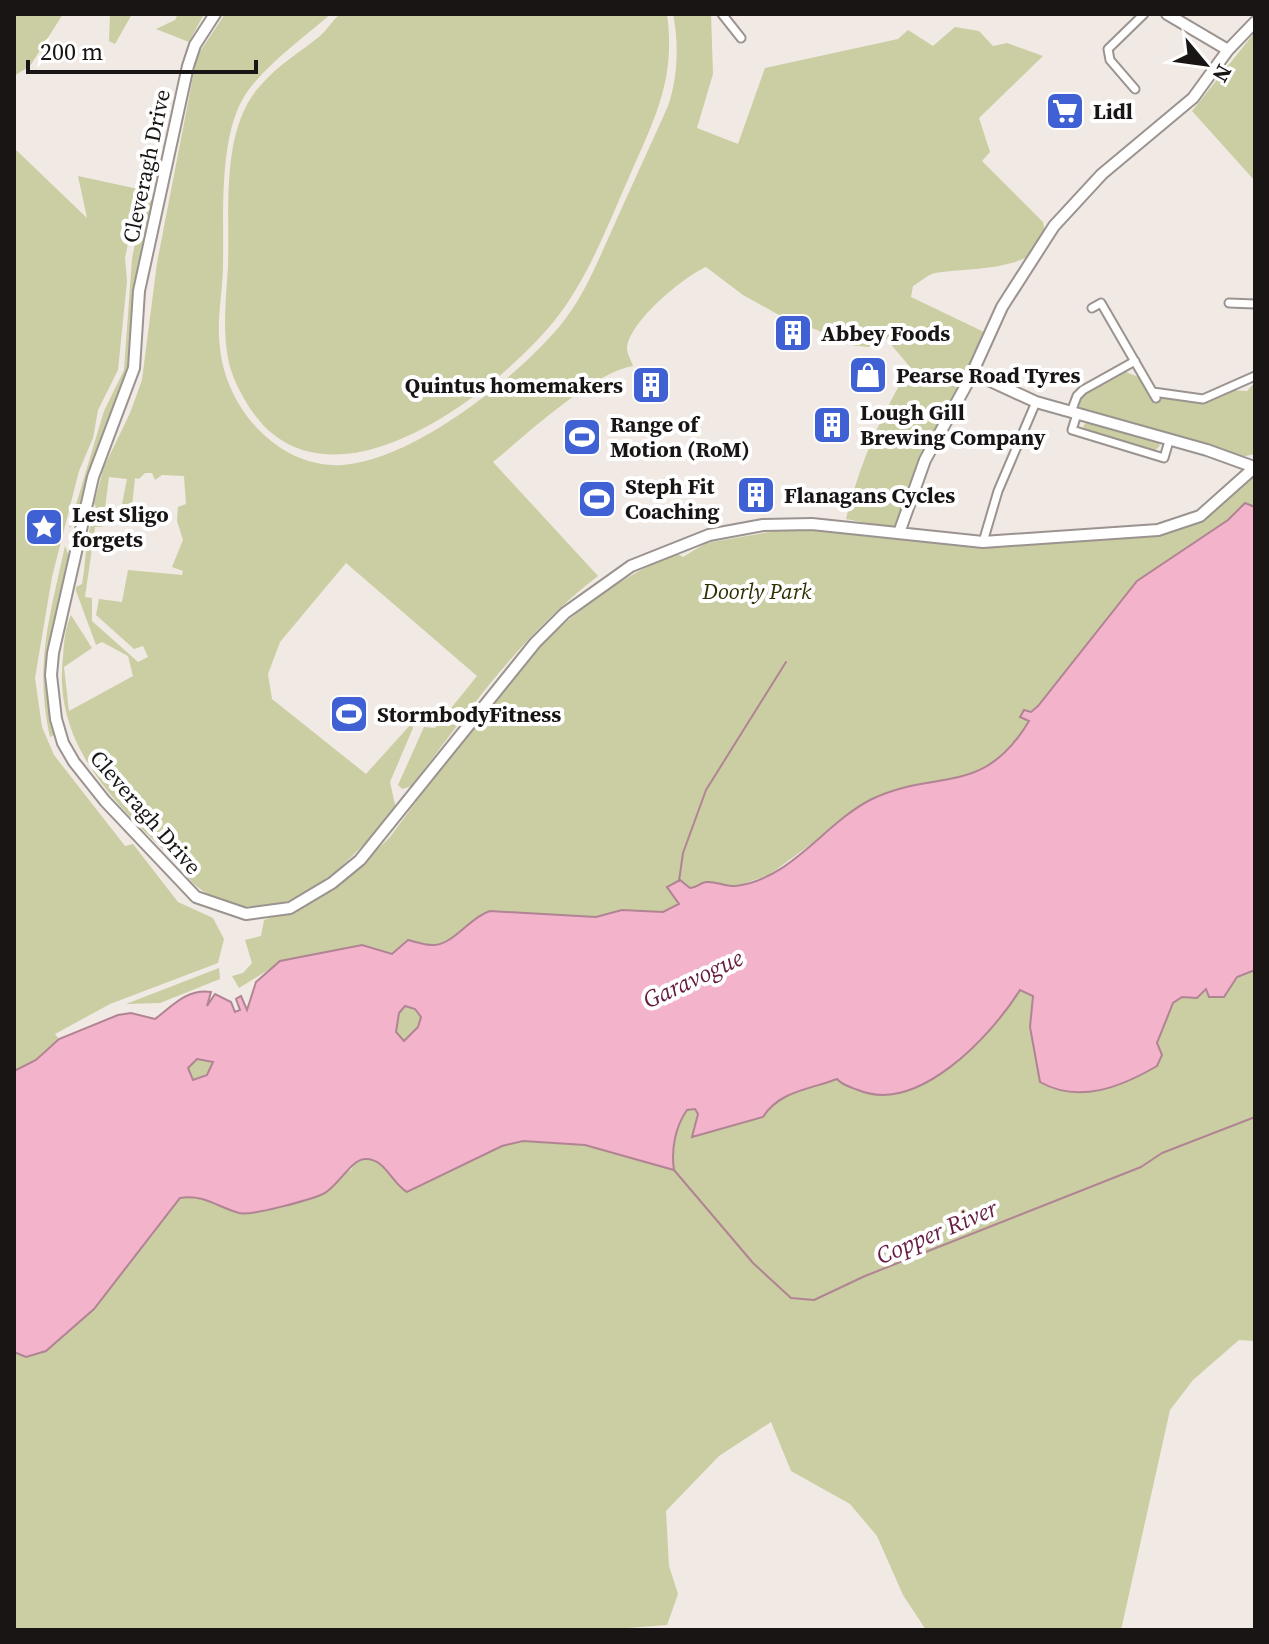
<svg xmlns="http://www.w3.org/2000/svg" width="1269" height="1644" viewBox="0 0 1269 1644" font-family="'Source Serif 4',serif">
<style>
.green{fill:#cbcda2}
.water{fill:#f3b3cb;stroke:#b18494;stroke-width:2;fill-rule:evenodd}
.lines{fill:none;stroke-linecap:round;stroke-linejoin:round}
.stream{stroke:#b18494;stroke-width:2}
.street-casing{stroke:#9b938f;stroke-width:11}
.secondary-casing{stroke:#9b938f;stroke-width:14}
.street{stroke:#fff;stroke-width:7}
.secondary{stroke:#fff;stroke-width:10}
.labels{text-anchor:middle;stroke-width:8;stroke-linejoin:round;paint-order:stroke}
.poi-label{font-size:22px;font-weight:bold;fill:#181514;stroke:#fff;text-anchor:start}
.street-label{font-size:22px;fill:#181514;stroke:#fff}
.park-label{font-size:22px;font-style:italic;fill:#2e2e00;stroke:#fff}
.water-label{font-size:24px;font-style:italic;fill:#651c40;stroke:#fff}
</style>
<rect width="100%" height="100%" fill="#f1e9e4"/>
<path class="green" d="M14,14H63L30,66L14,76Z
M110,14H132L115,44L109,41Z
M178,14H204L189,42L156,29L175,20Z
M225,14H331C303,38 269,62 247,92C218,133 224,215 223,264C223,292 216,320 220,348C223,378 237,407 258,429C280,452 310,467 343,465C413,460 515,379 559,327C585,296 599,258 616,221C633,183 651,144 668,106C678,77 679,43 673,14H711L713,74L697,128L738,144L765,68L898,39L908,30L933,46L955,27L979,31L993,46L1007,43L1043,56L979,118L990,152L982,161L1043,222C1056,274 963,267 935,273C927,275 920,282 913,286L911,297L984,332L967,374L921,454L894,528L846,519C859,465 881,415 910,367L883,335L869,347L839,344L822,332L779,315L743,295L706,267C683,277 629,322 627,348C627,354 631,360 633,366C592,373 527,434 493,462L598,576C523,633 468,711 412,786L402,789L398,785L424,727L435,728L477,676L346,563L280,642L268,674L272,699L366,774L411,724L413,728L390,782L396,809C354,855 298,926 227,902C206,895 190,885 180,865C120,809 52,747 63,657C64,643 65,627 71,615L92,648L64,667L69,711L133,676L128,656L102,642L96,645L76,591V587L82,584C86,563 85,545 91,524L97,521L103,527H95L85,597L92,598V621L138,662L148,657L143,646L134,649L96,615L99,599L122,602L128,570L182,575L183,571L172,567L183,540L177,521L178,507L186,504L184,476L162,475L155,480L152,473H145L139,479L135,478L131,515L120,514L127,479L109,477L105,509L110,513L98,512L94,503L104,467L130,413L142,380L157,263L197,56Z
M340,14H667C676,79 655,118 630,175C608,224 589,277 555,320C500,388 347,510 264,426C249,410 234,384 229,363C222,332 226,298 228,267C230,211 220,130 260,86C279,64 299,53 320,36C327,30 332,21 340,14Z
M1255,32V181L1192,111Z
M14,148L87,218L78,176L152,192L140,200L132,224L125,258L127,281L118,370L98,410L93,438L79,471L52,577L35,678L42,727L54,755L125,846L133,844L178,902L213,918L224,939L218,963L110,1004L55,1034L59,1039L118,1015L14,1108Z
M150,200H153L130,321V365L88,476L76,523L69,528L104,411L124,370L132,259L138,227Z
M1126,372L1141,378L1156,403L1165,395L1200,402L1229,390L1247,391L1255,382V454L1241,457L1083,412L1078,405L1079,398Z
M1088,421L1158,441L1160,446L1155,450L1085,430L1083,426Z
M1255,473L1253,509L1245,504L1228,520L1137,581L1038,706L1021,717L1030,721L1018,741L998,760L956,780L872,799L769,875L736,886L703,882L697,888L668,887L679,904L624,934L270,969L239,988L232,976L243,973L252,963L245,940L261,936L264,920C315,905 353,874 390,837C476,723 539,612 676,553L683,557L706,543L775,531H826L1007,545L1138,537L1191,525L1219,507Z
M65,546L69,556L46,676L56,734L50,737C34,665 50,616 65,546Z
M1255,889V1341L1239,1340L1193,1380L1170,1410L1121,1630H926L903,1595L877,1536L850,1504L791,1471L771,1422L719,1456L666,1511L669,1566L678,1594L667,1625L600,1630H14V1352L26,1357L46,1351L94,1309L180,1198C200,1195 210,1204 227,1208C270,1219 313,1188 351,1170L355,1163L366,1159Z
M219,968L220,979L160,1003L126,1004Z
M405,1006L415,1010L421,1017L418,1027L404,1041L396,1032L399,1013Z
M206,1058L213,1062L210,1072L193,1080L188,1068L193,1060Z"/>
<path class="water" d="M1245,503L1255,507V970L1237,977L1224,997H1209L1206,989L1197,998L1182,997L1173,1003L1157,1043L1162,1055L1157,1066C1121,1087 1079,1104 1040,1082L1030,1027L1033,996L1020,990C991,1036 918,1115 858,1090C850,1087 842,1085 837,1079C811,1089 779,1091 763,1117L692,1137L698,1114L695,1109L687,1110C675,1127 671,1150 674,1170L585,1145L523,1141L502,1146L407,1192C392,1184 385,1158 365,1159C350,1160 338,1187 323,1194C309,1200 252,1216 239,1213C217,1207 204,1194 180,1198L94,1309L46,1351L26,1357L14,1352V1071L36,1060L59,1039L118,1015L131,1013L155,1019C172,1006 188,988 211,992L207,1006L215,994L231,1002L235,1012L240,1010L236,999L241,996L247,1010L256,982L280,961L362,945L392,954L408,940C416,942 427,946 435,945C455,943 470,917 490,911L596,917L622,910L663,912L679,904L667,887L680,880L690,888C697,888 699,883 706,882C716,881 726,887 736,886C791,879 824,824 870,800C933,768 983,799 1029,721L1020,717L1024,710L1031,712L1038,706L1137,581L1228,520ZM405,1006L415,1009L421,1017L418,1027L404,1041L396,1032L399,1013ZM197,1059L213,1062L207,1075L193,1080L188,1068Z"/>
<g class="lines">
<path class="stream" d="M679,881L683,853L706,790L786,662
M674,1170L753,1263L791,1298L814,1300L865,1276L1141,1167L1162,1153L1255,1117"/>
<defs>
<path id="street" d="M722,14L741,38
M1135,89L1110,60L1108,49L1144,14
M1229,303L1255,304
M1092,308L1101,303L1156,398
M1153,392L1203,399L1255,376
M1071,412L1077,396L1083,390L1135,361
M1077,414L1072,430L1164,458L1169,441
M983,542L998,491L1036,402"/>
<path id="secondary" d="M215,14L195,45L188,66L139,291L134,368L93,477L53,653L51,675L56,719L63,743L74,762L105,801L196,897L246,914L290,908L332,883L360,860L535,643L565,613L631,566L709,535L763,525L812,524L983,542L1158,530L1200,516L1255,467
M1167,14L1228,50
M973,373L1036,402L1207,450L1254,467
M899,533L925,460L969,380L1002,307L1054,226L1102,174L1193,98L1228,50L1255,22"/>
</defs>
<use href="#street" class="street-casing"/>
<use href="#secondary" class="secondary-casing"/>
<use href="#street" class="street"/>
<use href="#secondary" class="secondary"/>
</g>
<defs>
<symbol id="supermarket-square" viewBox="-11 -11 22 22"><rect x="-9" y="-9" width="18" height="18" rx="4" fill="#3f61d3" stroke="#fff"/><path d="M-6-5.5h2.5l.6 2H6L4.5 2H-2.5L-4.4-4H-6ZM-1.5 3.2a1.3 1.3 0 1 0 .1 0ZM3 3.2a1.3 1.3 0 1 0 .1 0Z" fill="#fff"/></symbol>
<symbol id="building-square" viewBox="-11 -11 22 22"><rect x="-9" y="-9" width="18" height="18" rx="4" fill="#3f61d3" stroke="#fff"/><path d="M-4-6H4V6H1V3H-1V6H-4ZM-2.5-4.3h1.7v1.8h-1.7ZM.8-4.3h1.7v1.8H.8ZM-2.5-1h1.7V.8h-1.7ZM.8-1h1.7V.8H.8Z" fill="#fff"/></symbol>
<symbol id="shop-square" viewBox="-11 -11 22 22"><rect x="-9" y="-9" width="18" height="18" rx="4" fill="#3f61d3" stroke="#fff"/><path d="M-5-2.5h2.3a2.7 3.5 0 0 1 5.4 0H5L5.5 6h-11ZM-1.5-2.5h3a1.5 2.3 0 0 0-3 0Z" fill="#fff"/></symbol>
<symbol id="stadium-square" viewBox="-11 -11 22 22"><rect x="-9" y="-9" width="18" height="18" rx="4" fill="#3f61d3" stroke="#fff"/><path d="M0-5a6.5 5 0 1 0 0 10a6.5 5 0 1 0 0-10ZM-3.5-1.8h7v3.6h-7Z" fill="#fff"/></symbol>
<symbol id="sight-square" viewBox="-11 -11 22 22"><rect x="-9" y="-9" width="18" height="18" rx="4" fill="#3f61d3" stroke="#fff"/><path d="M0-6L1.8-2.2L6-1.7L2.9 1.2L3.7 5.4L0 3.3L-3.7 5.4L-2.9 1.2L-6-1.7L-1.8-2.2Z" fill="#fff"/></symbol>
</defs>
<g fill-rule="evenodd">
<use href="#supermarket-square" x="1043" y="89" width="44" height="44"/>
<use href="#building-square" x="771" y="311" width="44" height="44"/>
<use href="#shop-square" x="846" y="353" width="44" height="44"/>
<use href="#building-square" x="629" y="363" width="44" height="44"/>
<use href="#building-square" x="810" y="403" width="44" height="44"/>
<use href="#stadium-square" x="560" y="415" width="44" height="44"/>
<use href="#building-square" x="734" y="473" width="44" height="44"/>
<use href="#stadium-square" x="575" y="477" width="44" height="44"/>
<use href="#sight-square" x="22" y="505" width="44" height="44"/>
<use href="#stadium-square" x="327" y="692" width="44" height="44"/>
</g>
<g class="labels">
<g class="poi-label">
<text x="1093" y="119">Lidl</text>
<text x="821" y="341">Abbey Foods</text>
<text x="896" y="383">Pearse Road Tyres</text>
<text x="623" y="393" text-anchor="end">Quintus homemakers</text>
<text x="860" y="420">Lough Gill<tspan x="860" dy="25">Brewing Company</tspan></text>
<text x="610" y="432">Range of<tspan x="610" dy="25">Motion (RoM)</tspan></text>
<text x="625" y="494">Steph Fit<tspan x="625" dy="25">Coaching</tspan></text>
<text x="784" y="503">Flanagans Cycles</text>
<text x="72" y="522">Lest Sligo<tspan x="72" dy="25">forgets</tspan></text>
<text x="377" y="722">StormbodyFitness</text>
</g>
<g class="street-label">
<text transform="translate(146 166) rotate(-78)" y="8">Cleveragh Drive</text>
<text transform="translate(146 812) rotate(49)" y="8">Cleveragh Drive</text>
</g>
<g class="park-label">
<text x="757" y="599">Doorly Park</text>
</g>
<g class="water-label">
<text transform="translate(693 979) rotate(-25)" y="8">Garavogue</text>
<text transform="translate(937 1232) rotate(-23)" y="8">Copper River</text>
</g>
</g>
<rect width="1269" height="1644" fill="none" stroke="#181514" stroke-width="32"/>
<g transform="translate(1205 64) rotate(119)" stroke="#ffffff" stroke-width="6" paint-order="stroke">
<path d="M0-6L14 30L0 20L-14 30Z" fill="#181514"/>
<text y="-12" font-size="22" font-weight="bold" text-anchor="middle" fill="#181514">N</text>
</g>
<path d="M28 60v12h228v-12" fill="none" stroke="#181514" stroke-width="4"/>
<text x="40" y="60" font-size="24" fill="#181514" stroke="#ffffff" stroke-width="6" paint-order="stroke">200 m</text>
</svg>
